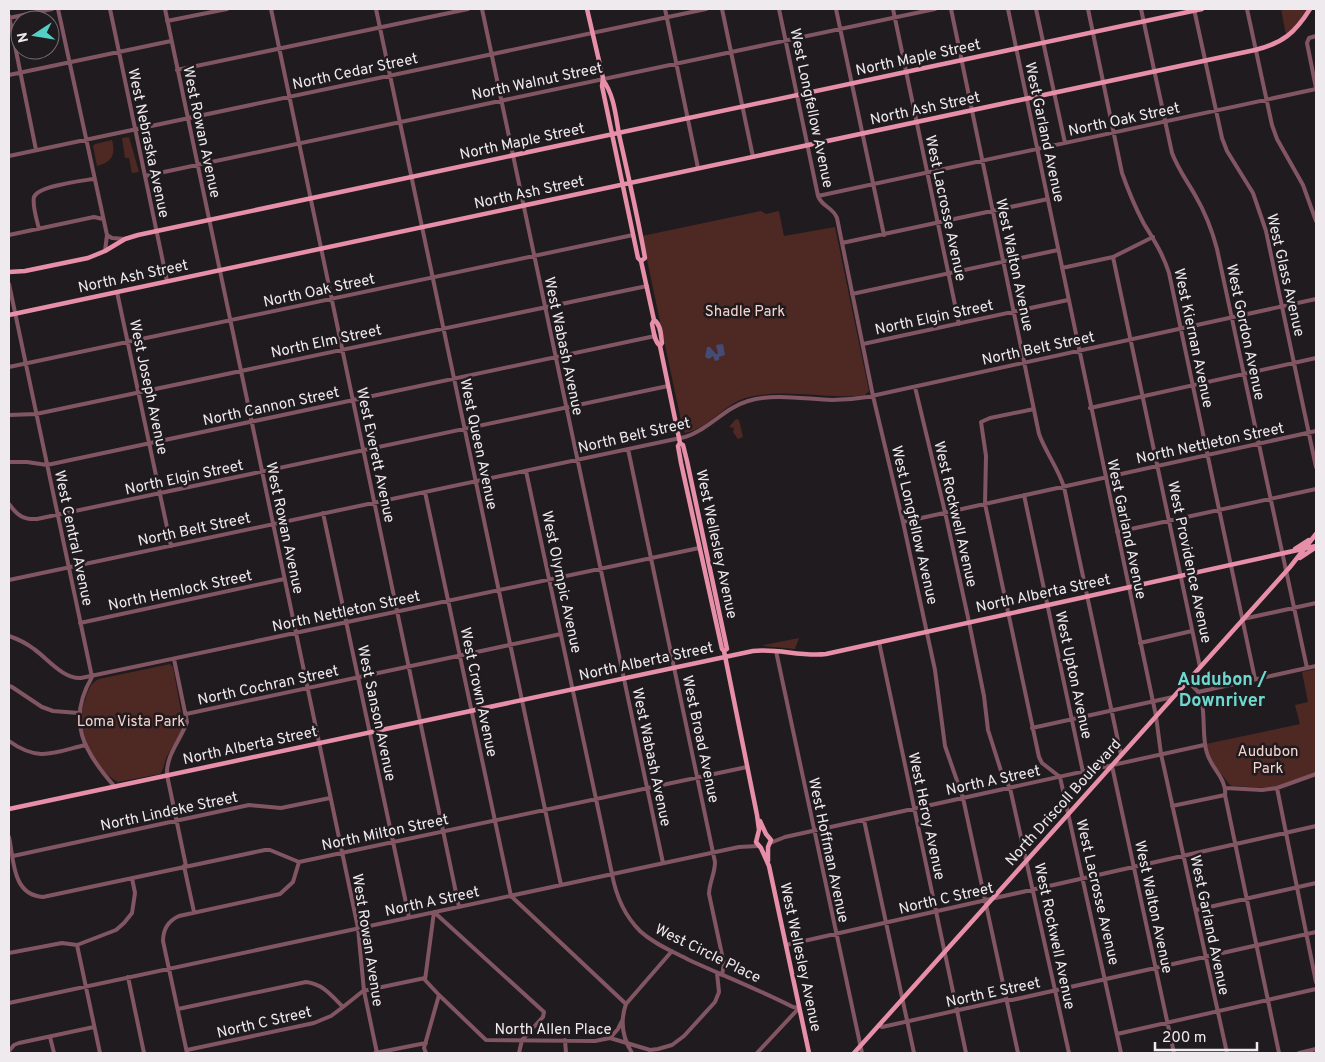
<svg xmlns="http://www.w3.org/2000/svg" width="1325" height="1062" viewBox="0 0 1325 1062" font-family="Overpass,sans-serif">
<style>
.green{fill:#4e2923}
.water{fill:#444b75}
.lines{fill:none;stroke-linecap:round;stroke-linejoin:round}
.minor{stroke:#815662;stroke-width:4}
.major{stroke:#e78fa9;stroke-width:4.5}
.labels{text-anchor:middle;stroke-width:5;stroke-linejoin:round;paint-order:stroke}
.street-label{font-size:15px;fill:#eeeaed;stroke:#201b1f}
.park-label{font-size:15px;fill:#f7d4ce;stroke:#201b1f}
.quarter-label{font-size:18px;font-weight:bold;fill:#6ed9d0;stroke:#201b1f}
</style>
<rect width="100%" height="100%" fill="#201b1f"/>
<path class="green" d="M1281,9H1307L1300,20L1286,35Z
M129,137L139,172L132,173L129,158H125L122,138Z
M112,140C116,155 112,162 97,166L93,146L95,144Z
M761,211L766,214L779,211L784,236L835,227L869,391L865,395C827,400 787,388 749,397C724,403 710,428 685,433L683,430L642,236Z
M736,419L739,420L743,437L738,439L733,432L734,428L729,427Z
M799,638L795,649L764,646V645Z
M170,664L173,667L183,722L182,730L166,758L163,769L160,774L118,782C99,772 84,744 82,724C81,714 83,706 86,697C89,688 91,683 99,679Z
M1316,669V773L1291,783L1270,788L1232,786L1229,784L1212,762L1206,744L1300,724L1295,705L1308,702L1302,672Z"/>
<path class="water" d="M723,344L725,355L719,357V360L715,361L713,356L709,359L705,357L707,347H710L716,354H718L716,345Z"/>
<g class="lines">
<path class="minor" d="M58,9L107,235L105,251
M110,9L167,281
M165,9L358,928L364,991L377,1053
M271,9L459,907
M376,9L561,885
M482,9L663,863
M665,9L698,168
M722,9L753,157
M779,9L818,196C822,207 833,207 837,218L873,396L903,522L935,670L945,746L963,798L1018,1053
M836,9L884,235
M893,9L959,324
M951,9L1039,434C1046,453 1058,468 1064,487L1121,755
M1008,9L1156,716L1161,754L1227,1053
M1036,9L1065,143
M1088,9L1122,173C1128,190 1135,207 1144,224C1154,240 1163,254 1169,273L1255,679
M1141,9L1172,153C1178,169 1187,181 1195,195C1205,212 1212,230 1217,249L1307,668
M1194,9L1222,138L1227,151L1253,193L1266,231L1316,467
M1247,9L1272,125L1277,139L1303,185L1316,221
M9,16L36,150
M9,18L52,9
M167,21L227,9
M1316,36L1309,38L1307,43L1316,88
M177,70L468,9
M9,75L171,41
M9,156L706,9
M145,176L935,9
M818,196L1316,89
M39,229C37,220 32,206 34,197C38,186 81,181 93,179
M9,235L94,217L103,219
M107,235L112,238L125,239
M842,243L1048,199
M1113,257L1200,667
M1062,268L1113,257L1153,237
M9,284L92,677C66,721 84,752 115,787
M117,292L171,546
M852,294L1058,250
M863,344L1068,300
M9,367L633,235
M915,387L945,512L969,622L984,696L988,730L1002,774L1010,788L1069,1053
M1090,408L1316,358
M1034,409L990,418L981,422L986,456L985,504L1039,757L1042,763L1060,777L1121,1053
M9,415L36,414L647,286
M628,449L715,862C715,874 709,883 709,894L724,964L722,975
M9,462H27L47,465L655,336
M526,471L612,874C616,896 624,915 640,931C654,944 672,951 689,960C724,976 760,990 793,1007L799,1008
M425,492L511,896L626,1004C620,1021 622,1037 632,1053
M1024,495L1083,772
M9,504C17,515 23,520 37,519L668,386
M323,513L409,917
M903,522L1316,431
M1117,532L1316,489
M9,580L685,437C710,429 724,408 748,401C775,393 804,399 832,400C844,400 855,399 867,397L1316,299
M1243,619L1316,603
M80,623L284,579
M9,636C18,639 26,643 34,649C48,659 63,679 81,678L699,548
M879,642L966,1053
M1140,643L1192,631
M776,651L862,1053
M174,659L187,722C180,741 166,755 167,775L186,866
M1187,681C1191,685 1195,688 1198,692C1207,708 1201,736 1207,753C1211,768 1227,779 1225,795L1279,1053
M9,686L12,687L42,707L53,711L79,713
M1198,692L1316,666
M186,714L561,634
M1032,728L1173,697
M9,741C38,762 53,753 85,745
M1112,766L1174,1053
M1226,788L1262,790L1277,788L1316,774
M1277,788L1316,982
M1172,806L1225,795
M864,820L914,1053
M9,837C14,860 12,895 43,897L265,850H270L299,862L747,767
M770,843L785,837L1204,745
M13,856L249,805L281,808L330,798
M184,866L194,912
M1196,910L1316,883
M434,912L425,980L439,995L486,1040L595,1041L610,1038L650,1050L658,1049L672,1045L684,1036L715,1002L719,992L717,973
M434,912L544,1012L543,1017L522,1040L519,1053
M77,945L100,1053
M786,945L1316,826
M9,953L62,943L77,945L116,930L124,923L132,913L135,893L132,878
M128,977L144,1053
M9,1003L739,847L758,846
M626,1004L672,951
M178,1009L306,982C323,984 331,995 343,1007L363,991L425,978
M879,1025L882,1027L1004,1000H1012L1316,932
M1117,1034L1316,989
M50,1037L54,1053
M610,1038L618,1029L622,1021
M565,1040L566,1053
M187,1050L314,1023L331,1016L343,1007
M9,1051L14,1045L19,1043L94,1027
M187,1053L163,941C163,929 168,921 179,916L280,894L293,882L299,862
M375,1053L426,1043
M426,1053L424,1048L439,995
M757,1053L799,1008
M1299,1053L1316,1049"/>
<path class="major" d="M587,9L603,78L602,86L638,258L641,261L654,320C661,324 661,336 662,343L660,346
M603,80C615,96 616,120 620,139C629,179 638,218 645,258L641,261
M9,272L25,271L88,258L105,251L125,239L138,235L1202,9
M9,315L1255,50C1283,43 1295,33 1310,9
M654,320L652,324C654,332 654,341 660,346L680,443L678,446L681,463L722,649L724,651L757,815L759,830L756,842L761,848L769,866L809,1053
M680,443L683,445L687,461L727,649L724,651
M1295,549L1309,540
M1300,558L1315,548
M9,809L753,651C777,648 801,657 826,654L1316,546
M760,821L766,834L771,840L768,847V861
M854,1053L1290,567L1316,534"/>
</g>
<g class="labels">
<g class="street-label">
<text transform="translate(918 57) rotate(-12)" y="5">North Maple Street</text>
<text transform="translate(355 71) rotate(-12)" y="5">North Cedar Street</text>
<text transform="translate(537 81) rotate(-12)" y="5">North Walnut Street</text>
<text transform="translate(812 108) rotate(78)" y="5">West Longfellow Avenue</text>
<text transform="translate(925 108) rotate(-12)" y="5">North Ash Street</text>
<text transform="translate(1124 119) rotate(-12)" y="5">North Oak Street</text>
<text transform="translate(202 132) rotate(78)" y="5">West Rowan Avenue</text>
<text transform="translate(1045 132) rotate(78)" y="5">West Garland Avenue</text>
<text transform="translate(522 141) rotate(-12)" y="5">North Maple Street</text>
<text transform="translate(149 143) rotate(78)" y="5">West Nebraska Avenue</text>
<text transform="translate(529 192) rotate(-12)" y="5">North Ash Street</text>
<text transform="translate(946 208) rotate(78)" y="5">West Lacrosse Avenue</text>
<text transform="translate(1015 265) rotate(78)" y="5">West Walton Avenue</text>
<text transform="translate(1286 275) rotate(77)" y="5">West Glass Avenue</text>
<text transform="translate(133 276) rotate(-12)" y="5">North Ash Street</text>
<text transform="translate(319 290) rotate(-12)" y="5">North Oak Street</text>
<text transform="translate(934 317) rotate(-12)" y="5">North Elgin Street</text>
<text transform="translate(1246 332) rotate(78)" y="5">West Gordon Avenue</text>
<text transform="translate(1194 338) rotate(78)" y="5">West Kiernan Avenue</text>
<text transform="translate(326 341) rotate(-12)" y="5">North Elm Street</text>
<text transform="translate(564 346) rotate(78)" y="5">West Wabash Avenue</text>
<text transform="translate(1038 348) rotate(-12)" y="5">North Belt Street</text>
<text transform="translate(149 387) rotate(78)" y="5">West Joseph Avenue</text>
<text transform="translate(271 406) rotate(-12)" y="5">North Cannon Street</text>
<text transform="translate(634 435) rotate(-13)" y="5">North Belt Street</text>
<text transform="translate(1210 443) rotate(-12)" y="5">North Nettleton Street</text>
<text transform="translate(479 444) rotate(78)" y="5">West Queen Avenue</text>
<text transform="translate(376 455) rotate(78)" y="5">West Everett Avenue</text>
<text transform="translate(184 477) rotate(-12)" y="5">North Elgin Street</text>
<text transform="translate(956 514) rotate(77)" y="5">West Rockwell Avenue</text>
<text transform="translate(915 525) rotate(77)" y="5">West Longfellow Avenue</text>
<text transform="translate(285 528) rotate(78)" y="5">West Rowan Avenue</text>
<text transform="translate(194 529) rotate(-12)" y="5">North Belt Street</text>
<text transform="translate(1127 529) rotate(78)" y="5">West Garland Avenue</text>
<text transform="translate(74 538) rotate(78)" y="5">West Central Avenue</text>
<text transform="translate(717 544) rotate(78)" y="5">West Wellesley Avenue</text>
<text transform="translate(1190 562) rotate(78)" y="5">West Providence Avenue</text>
<text transform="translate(562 582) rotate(78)" y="5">West Olympic Avenue</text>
<text transform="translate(180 590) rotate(-12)" y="5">North Hemlock Street</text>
<text transform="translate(1043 593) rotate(-12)" y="5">North Alberta Street</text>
<text transform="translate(346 611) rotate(-12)" y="5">North Nettleton Street</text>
<text transform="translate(646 661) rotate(-12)" y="5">North Alberta Street</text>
<text transform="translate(1074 675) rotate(78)" y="5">West Upton Avenue</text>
<text transform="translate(268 685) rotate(-12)" y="5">North Cochran Street</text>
<text transform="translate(479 692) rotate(78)" y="5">West Crown Avenue</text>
<text transform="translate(377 713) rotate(78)" y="5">West Sanson Avenue</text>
<text transform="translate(701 739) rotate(78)" y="5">West Broad Avenue</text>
<text transform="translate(250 745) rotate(-12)" y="5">North Alberta Street</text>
<text transform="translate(652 757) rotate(78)" y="5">West Wabash Avenue</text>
<text transform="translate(993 780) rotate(-12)" y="5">North A Street</text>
<text transform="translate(1063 802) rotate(-48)" y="5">North Driscoll Boulevard</text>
<text transform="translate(169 811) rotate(-12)" y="5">North Lindeke Street</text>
<text transform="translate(927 816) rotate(78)" y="5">West Heroy Avenue</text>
<text transform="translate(385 832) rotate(-12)" y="5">North Milton Street</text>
<text transform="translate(829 850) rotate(78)" y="5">West Hoffman Avenue</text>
<text transform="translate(1098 892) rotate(77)" y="5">West Lacrosse Avenue</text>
<text transform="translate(946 898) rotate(-13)" y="5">North C Street</text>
<text transform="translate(432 901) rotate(-12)" y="5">North A Street</text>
<text transform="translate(1154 907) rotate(78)" y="5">West Walton Avenue</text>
<text transform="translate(1210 925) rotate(78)" y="5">West Garland Avenue</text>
<text transform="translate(1055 936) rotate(78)" y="5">West Rockwell Avenue</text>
<text transform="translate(368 940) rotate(81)" y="5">West Rowan Avenue</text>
<text transform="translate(708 953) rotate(26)" y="5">West Circle Place</text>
<text transform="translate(801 957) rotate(78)" y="5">West Wellesley Avenue</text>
<text transform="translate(993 992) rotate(-12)" y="5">North E Street</text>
<text transform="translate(264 1022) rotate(-13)" y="5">North C Street</text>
<text x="553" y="1034">North Allen Place</text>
</g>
<g class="park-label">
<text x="745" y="316">Shadle Park</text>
<text x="131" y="726">Loma Vista Park</text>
<text x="1268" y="756">Audubon<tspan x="1268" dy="17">Park</tspan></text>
</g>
<g class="quarter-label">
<text x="1222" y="685">Audubon /<tspan x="1222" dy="21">Downriver</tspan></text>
</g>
</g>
<rect width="1325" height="1062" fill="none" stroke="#eeeaed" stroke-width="20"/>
<g transform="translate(35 35) rotate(258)"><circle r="24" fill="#201b1f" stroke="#726e71"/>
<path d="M0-4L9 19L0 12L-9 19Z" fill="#55cec5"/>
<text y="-8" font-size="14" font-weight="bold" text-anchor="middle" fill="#eeeaed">N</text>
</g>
<path d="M1155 1042v8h102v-8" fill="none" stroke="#eeeaed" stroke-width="2.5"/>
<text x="1162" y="1042" font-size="15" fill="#eeeaed" stroke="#201b1f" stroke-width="4" paint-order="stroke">200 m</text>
</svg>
